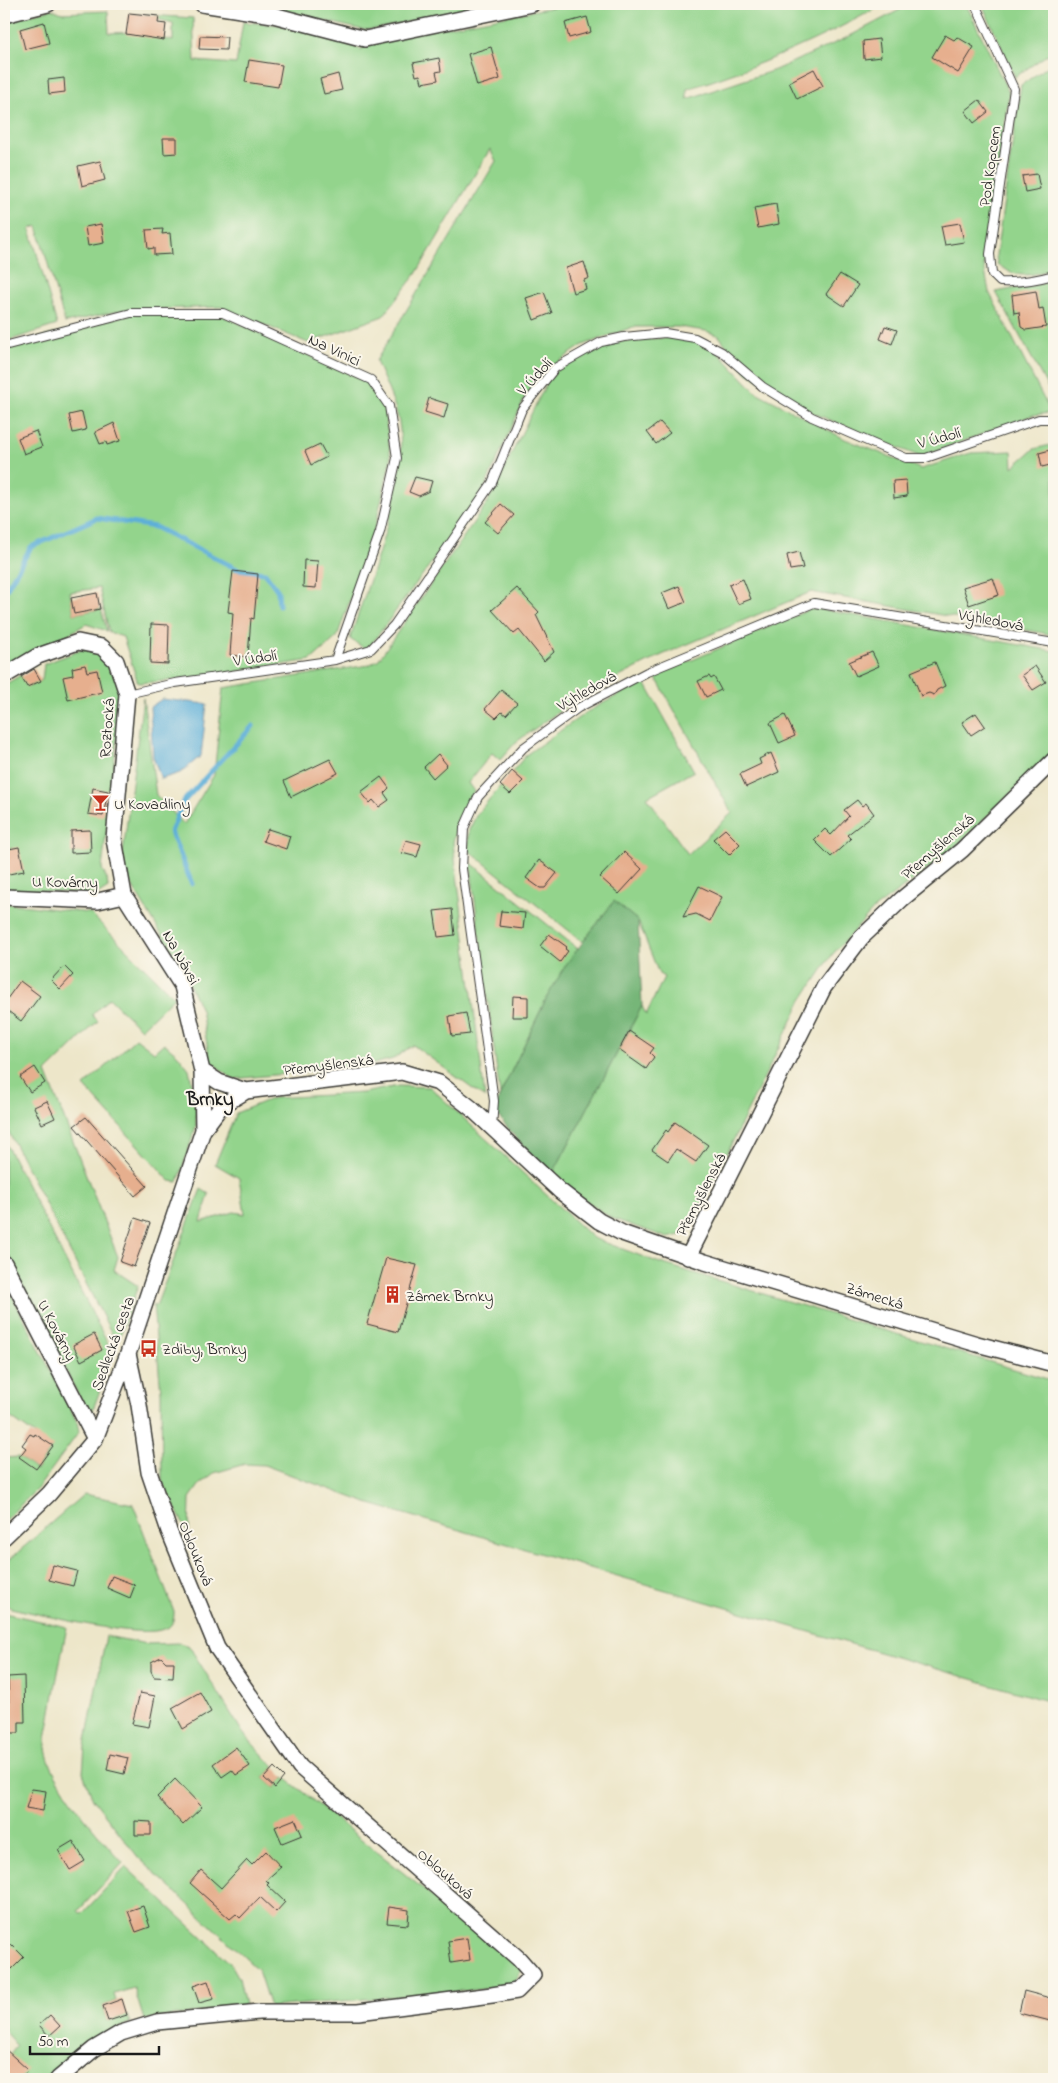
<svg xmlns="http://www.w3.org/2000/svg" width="1058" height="2083" viewBox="0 0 1058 2083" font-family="'Indie Flower',sans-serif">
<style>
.green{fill:#93d48c;stroke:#587854}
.forest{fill:#76b678;stroke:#49694a}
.water{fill:#5dafd8;stroke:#3c667a}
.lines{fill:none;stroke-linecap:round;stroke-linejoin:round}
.stream{stroke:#5dafd8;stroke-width:5}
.building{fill:#e6af8e}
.service-casing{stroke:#3b3a36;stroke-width:10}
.minor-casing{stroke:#3b3a36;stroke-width:18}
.service{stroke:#fff;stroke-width:8}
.minor{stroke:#fff;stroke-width:15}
.labels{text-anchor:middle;stroke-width:4;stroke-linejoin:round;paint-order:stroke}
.street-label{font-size:16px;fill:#1c1c1c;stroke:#fbf7ec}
.poi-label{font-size:16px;fill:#1c1c1c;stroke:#fbf7ec;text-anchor:start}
.quarter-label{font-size:19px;font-weight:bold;fill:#1c1c1c;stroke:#fbf7ec}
</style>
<rect width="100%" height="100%" fill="#fbf7ec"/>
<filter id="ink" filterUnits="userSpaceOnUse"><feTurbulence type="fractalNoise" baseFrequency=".02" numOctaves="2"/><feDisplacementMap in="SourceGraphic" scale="10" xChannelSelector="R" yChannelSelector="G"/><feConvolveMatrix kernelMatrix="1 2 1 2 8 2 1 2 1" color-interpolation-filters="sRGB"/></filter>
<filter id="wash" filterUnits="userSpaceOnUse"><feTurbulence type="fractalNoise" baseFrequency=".0096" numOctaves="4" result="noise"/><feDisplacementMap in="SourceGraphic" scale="20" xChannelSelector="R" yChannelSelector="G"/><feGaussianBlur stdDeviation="1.12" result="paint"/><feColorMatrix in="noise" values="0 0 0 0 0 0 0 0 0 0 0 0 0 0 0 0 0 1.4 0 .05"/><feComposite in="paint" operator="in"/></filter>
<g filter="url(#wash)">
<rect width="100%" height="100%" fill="#ede6c9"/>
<path class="green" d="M278,4H465L466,9L376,29L363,30L279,10Z
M569,4H884C821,39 756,68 687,89V99L775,70L844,39L911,4H966L1009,93L984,266L989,292L1051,413L1033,415L921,457L813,413L747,373L719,336L706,331L679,327H633L583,345L552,366L526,395L482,494L367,650L350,639C368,582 410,480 399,422C395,402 384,381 376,361L496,161L490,149L416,274L383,316L308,343L221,307L123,310L65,323L37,226L30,229L57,325L4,342V21L52,9L62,13L108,11L109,33L138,32L173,41V23L134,14L193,18L195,61L236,64L243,22L308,27L362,50V33L448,27Z
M982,4H1054V50L1015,77Z
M1054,62V268C1030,276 1019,280 997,264L996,255L1021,85Z
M1054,281V399L996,292Z
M140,311L223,316L370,383L384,406L391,459L374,531L337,637L311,660L191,679L138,683L123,637L109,632L99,588L70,592L74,614L101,609L107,631L86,624L4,672V347Z
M677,337L711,345L756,392L845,439L921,469L971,453L1012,451L1013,467L1034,449L1054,444V635L811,592L662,655L578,698L516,742L500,760L492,753L468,783L474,791L459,816L453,843L485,1098L413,1045L393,1059L365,1066L233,1079L210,1061L201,1010L181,966L121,868L143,698L156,795L184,824L214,775L223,688L369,665L379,659L487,503L548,380L557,370L609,342Z
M813,608L1054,651V752L946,856L874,909L832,955L802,1000L688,1233L668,1238L611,1218L551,1177L642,1006L646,1015L664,977L659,974L638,921L614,902L583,942L468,850L469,830L477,814L527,754L587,712L644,681L694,771L647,797L688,854L732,813L655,676Z
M84,649L111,659L122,695L102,869L107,879L108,888L99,894L4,890V685L21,675L28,687L42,680L44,664Z
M470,862L578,949L547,997L500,1095Z
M4,903L90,913L174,997L141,1029L109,998L92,1015L98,1021L46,1072L118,1257L114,1270L138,1286L117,1344L4,1123Z
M136,1038L154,1052L164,1043L178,1055L189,1069L196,1104V1126L178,1182L170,1181L84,1086Z
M398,1086L430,1087L593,1238L660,1263L1054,1381V1703L370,1504L264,1465L245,1464L214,1473L200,1484L190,1498L189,1536L162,1481L161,1392L153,1305L156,1306L201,1189L209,1194L201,1222L234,1212L245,1214L239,1178L215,1164L236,1113L273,1098L363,1093Z
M4,1140L113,1354L90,1418L4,1250Z
M4,1280L77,1422L79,1432L38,1488L4,1521V1458L19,1457L36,1470L52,1447L4,1413Z
M84,1494L133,1504L174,1612C174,1618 173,1625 167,1628C142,1641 41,1614 11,1608L4,1604V1570L9,1560Z
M4,1613L67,1627C61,1657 55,1687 50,1717C49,1726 45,1737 46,1747C47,1777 102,1840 123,1863L78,1911L82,1914L126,1867L231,1964L239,1978L245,2005L144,2020L134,1988L114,1994L116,2001L103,2006L108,2021L127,2015L130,2023L96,2037L53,2079H4V2062L17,2046L4,2031Z
M106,1636L147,1644L179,1643L189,1646L243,1733L274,1767L264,1778L275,1788L284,1777L523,1969L509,1987L270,2007L258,1970L138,1857L93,1799L83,1773L85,1746Z"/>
<path class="forest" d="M614,901L638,921L642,1006L551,1177L534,1160L493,1110L547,997L567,963Z"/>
<path class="water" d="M162,699L207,704L201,756L180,773L161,779L153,757L150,707Z"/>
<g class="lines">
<path class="stream" d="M4,593L31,547L97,518L155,527L239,570L265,573L278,591L279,606
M192,884L171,832L183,802L253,726"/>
</g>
<g id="blocks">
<path class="building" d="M129,13L159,16L158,23L166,24L164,40L126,34Z
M587,17L591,32L569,38L565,23Z
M44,22L49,43L25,49L20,29Z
M945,35L954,40L957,37L974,47L958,73L932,57Z
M200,36L227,37L226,50L199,49Z
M879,39L881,57L864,59L863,41Z
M491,47L500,79L477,86L468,54Z
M439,58L441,71L436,72L438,80L422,83L420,75L416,76L413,63Z
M249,60L282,65L278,87L245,82Z
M814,69L823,86L797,99L789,82Z
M338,74L342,90L324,94L320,79Z
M64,78L65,92L49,94L48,80Z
M979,100L988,112L974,123L965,111Z
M163,138H177V153L164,154Z
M100,161L105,180L82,186L78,166Z
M1037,174L1040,189L1025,192L1022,176Z
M776,204L779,224L758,228L754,208Z
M960,223L964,242L945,245L941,226Z
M101,224L104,243L88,246L85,227Z
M163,229L162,234L170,233L172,254L154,255V248L148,249L146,230Z
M584,262L589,278L584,280L586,289L573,293L566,268Z
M840,274L858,285L844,306L826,294Z
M1036,291L1039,309L1043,308L1046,327L1026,330L1021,327L1019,312L1014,313L1012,295Z
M544,292L552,313L534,320L526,298Z
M885,326L897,330L892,344L880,339Z
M429,398L448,404L444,418L425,412Z
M82,412L86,430L73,433L69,415Z
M660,422L670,433L656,444L647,432Z
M114,423L120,441L107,445L106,442L100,444L95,432Z
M36,431L42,447L24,454L18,438Z
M320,444L327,457L311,465L305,451Z
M1054,449V464L1042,467L1039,453Z
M415,477L432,481L429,491L419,496L409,492Z
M906,480L907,496L894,498L893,481Z
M501,504L514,515L498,533L485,522Z
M799,552L803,568L790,570L787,555Z
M304,560L318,561L316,588L303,587Z
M233,571L258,574L254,619L251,618L248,657L230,655L233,613L228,612Z
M993,578L999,595L969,605L963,587Z
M743,579L751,599L738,604L729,585Z
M679,586L686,602L669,609L662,593Z
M517,588L539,612L536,615L554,652L544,661L519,630L514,634L492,610Z
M97,593L100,609L74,614L71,598Z
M151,624L169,625L168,664L150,663Z
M872,652L879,666L856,676L849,662Z
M935,662L945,686L937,690L934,695L929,693L921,696L911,672Z
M85,665L87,672L97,670L102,692L68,700L63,677L73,675L72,668Z
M1035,666L1046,682L1033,690L1022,675Z
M34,669L41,681L27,687L21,677Z
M709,676L711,679L714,677L721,690L706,697L698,681Z
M501,690L517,703L506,715L502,712L496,718L485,709Z
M976,713L985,726L971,735L962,722Z
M785,715L795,736L779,743L770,723Z
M771,753L779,772L746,787L740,774L761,764L759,759Z
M438,754L447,765L433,778L424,767Z
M330,759L338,773L291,797L284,781Z
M512,771L523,781L510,794L500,785Z
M381,777L389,788L384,793L389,800L379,807L373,800L370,803L361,792Z
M93,788L108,791L103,816L88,814Z
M857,800L862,806L866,803L874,814L847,835L851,839L831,857L814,840L825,829L831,835L849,816L844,810Z
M268,829L290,836L286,849L263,841Z
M725,829L740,844L729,855L713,839Z
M90,830L91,852L71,853V831Z
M406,840L421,844L417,857L402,853Z
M19,847L24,871L4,875V850Z
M624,852L642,869L619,894L600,877Z
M539,860L557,873L545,888H540L526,878Z
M699,886L722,897L710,921L696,914L683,917Z
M452,909L455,935L438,937L434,911Z
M501,911L525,913L523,929L499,926Z
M549,934L567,947L565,949L568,951L560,962L540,946Z
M64,966L73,975L60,989L51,980Z
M20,981L40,996L21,1021L4,1008V1003Z
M513,996L528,997V1017H512Z
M466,1013L470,1034L452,1036L449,1016Z
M629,1031L654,1048L650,1053L654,1057L646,1069L619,1050Z
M35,1067L45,1083L30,1092L20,1077Z
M47,1101L55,1118L42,1124L34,1107Z
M86,1117L147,1186L135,1196L74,1126Z
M675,1122L708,1145L696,1162L676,1149L668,1161L652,1150L666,1130L668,1132Z
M135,1218L150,1223L134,1267L120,1262Z
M386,1258L417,1265L398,1332L367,1324Z
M94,1334L102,1350L81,1361L73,1345Z
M30,1434L34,1436L35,1434L53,1446L36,1469L19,1457L26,1448L22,1445Z
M53,1565L77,1571L73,1586L49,1580Z
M112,1576L135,1585L130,1598L107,1588Z
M161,1657L166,1662H174L173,1678L154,1677L151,1671V1662Z
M24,1676L25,1722H19V1733H4V1708H9L8,1677Z
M200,1692L211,1712L183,1729L172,1708Z
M140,1693L155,1696L149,1727L132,1724Z
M236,1747L250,1766L236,1775L232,1770L222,1777L213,1764Z
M110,1754L128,1758L124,1774L107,1770Z
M274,1767L284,1777L275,1788L264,1778Z
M175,1779L202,1807L183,1825L157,1797Z
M32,1789L46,1791L43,1811L26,1808Z
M295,1819L302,1835L282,1843L275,1827Z
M135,1821L151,1822V1835H135Z
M73,1841L85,1861L70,1870L58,1850Z
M266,1851L281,1867L266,1880L269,1883L267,1885L285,1902L276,1912L260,1897L240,1918L236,1914L230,1919L190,1883L201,1870L221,1888L247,1860L252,1865Z
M143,1906L150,1927L136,1932L128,1911Z
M389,1907L409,1910L408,1925L387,1923Z
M467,1938L470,1960L451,1963L448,1941Z
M11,1944L24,1957L12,1969L4,1960V1951Z
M208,1981L214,1999L199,2003L193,1986Z
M1024,1991L1054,1999V2022L1019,2013Z
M122,1999L127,2015L108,2021L103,2006Z
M50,2015L60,2026L49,2036L39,2025Z
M4,2048L28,2070L20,2079H13L4,2071Z"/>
</g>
</g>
<g filter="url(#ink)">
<use href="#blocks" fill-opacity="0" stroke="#3b3a36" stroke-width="1"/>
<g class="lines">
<defs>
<path id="service" d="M975,4L1014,89L990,254L992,274L1000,282C1020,283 1036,280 1054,275
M4,346L131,313H223L371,380L389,406L397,458L380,532L335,660
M127,694L175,683L335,660L371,649L394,625L492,483L522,409L555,368L601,342L624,337L665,333L695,338L722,352L763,387L812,417L906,458H926L1039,419H1054
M492,1127L494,1101L462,869L464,828L478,797L523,748L578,708L647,672L814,603L1054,643"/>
<path id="minor" d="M202,4L273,15L365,39L532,4
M4,15L48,4
M4,676L38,656L78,642L102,647L116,661L127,694L114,839L124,895L182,986L202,1071L219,1082L246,1091L402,1072L439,1083L471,1108L560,1191L599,1221L622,1233L705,1262L977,1344L1054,1364
M4,897L98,901L124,895
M203,1130L221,1106L246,1091
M688,1257L824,987L861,938L902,899L962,850L1054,760
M4,1263L95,1439
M4,1537L49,1494L95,1439L128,1354L203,1130L202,1071
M58,2079L94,2049L121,2033L157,2022L259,2012H358L492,1995L517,1991L533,1975L519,1959L300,1767L217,1648L169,1531L149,1472L139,1405L128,1354"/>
</defs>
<use href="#service" class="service-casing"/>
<use href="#minor" class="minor-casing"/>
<use href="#service" class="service"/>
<use href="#minor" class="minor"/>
</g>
</g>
<defs>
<symbol id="bar-bare" viewBox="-9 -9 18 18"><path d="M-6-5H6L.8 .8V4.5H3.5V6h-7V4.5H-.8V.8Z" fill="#c8321e" stroke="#fbf7ec" stroke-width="2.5" paint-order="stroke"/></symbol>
<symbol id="building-bare" viewBox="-9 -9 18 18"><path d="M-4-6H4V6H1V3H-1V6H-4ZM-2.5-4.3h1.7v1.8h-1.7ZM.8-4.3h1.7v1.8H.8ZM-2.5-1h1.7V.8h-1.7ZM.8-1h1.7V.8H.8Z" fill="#c8321e" stroke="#fbf7ec" stroke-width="2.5" paint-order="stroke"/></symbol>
<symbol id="bus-bare" viewBox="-9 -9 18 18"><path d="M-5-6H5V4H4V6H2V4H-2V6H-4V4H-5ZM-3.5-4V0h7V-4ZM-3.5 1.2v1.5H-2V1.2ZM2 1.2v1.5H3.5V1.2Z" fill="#c8321e" stroke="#fbf7ec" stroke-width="2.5" paint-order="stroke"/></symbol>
</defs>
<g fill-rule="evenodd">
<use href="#bar-bare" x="88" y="790" width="25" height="25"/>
<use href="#building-bare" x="380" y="1282" width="25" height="25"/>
<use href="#bus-bare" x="136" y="1336" width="25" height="25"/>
</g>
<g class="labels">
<g class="street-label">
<text transform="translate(989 166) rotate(-82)" y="6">Pod Kopcem</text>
<text transform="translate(335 349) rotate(25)" y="6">Na Vinici</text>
<text transform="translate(534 376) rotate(-47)" y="6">V Údolí</text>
<text transform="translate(939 437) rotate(-15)" y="6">V Údolí</text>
<text transform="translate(991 619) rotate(10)" y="6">Výhledová</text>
<text transform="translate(255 657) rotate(-8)" y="6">V Údolí</text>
<text transform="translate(586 690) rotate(-30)" y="6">Výhledová</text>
<text transform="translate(106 728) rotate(-86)" y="6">Roztocká</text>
<text transform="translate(937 846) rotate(-41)" y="6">Přemyšlenská</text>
<text transform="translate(65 881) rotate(1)" y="6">U Kovárny</text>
<text transform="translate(182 957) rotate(61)" y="6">Na Návsi</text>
<text transform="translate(328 1064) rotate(-7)" y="6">Přemyšlenská</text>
<text transform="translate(700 1194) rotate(-63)" y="6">Přemyšlenská</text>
<text transform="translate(875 1295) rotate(17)" y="6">Zámecká</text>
<text transform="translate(58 1330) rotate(63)" y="6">U Kovárny</text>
<text transform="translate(112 1343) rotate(-70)" y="6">Sedlecká cesta</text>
<text transform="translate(197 1553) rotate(68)" y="6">Oblouková</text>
<text transform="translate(446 1873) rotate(41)" y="6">Oblouková</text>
</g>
<g class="poi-label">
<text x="114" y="809">U Kovadliny</text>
<text x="406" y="1301">Zámek Brnky</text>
<text x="162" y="1354">Zdiby, Brnky</text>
</g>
<g class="quarter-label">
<text x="210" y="1105">Brnky</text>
</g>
</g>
<rect width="1058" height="2083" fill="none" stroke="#fbf7ec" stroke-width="20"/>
<path d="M30 2046v8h129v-8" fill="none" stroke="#1c1c1c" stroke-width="2.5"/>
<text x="38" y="2046" font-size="15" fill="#1c1c1c" stroke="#fbf7ec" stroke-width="4" paint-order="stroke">50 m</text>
</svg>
